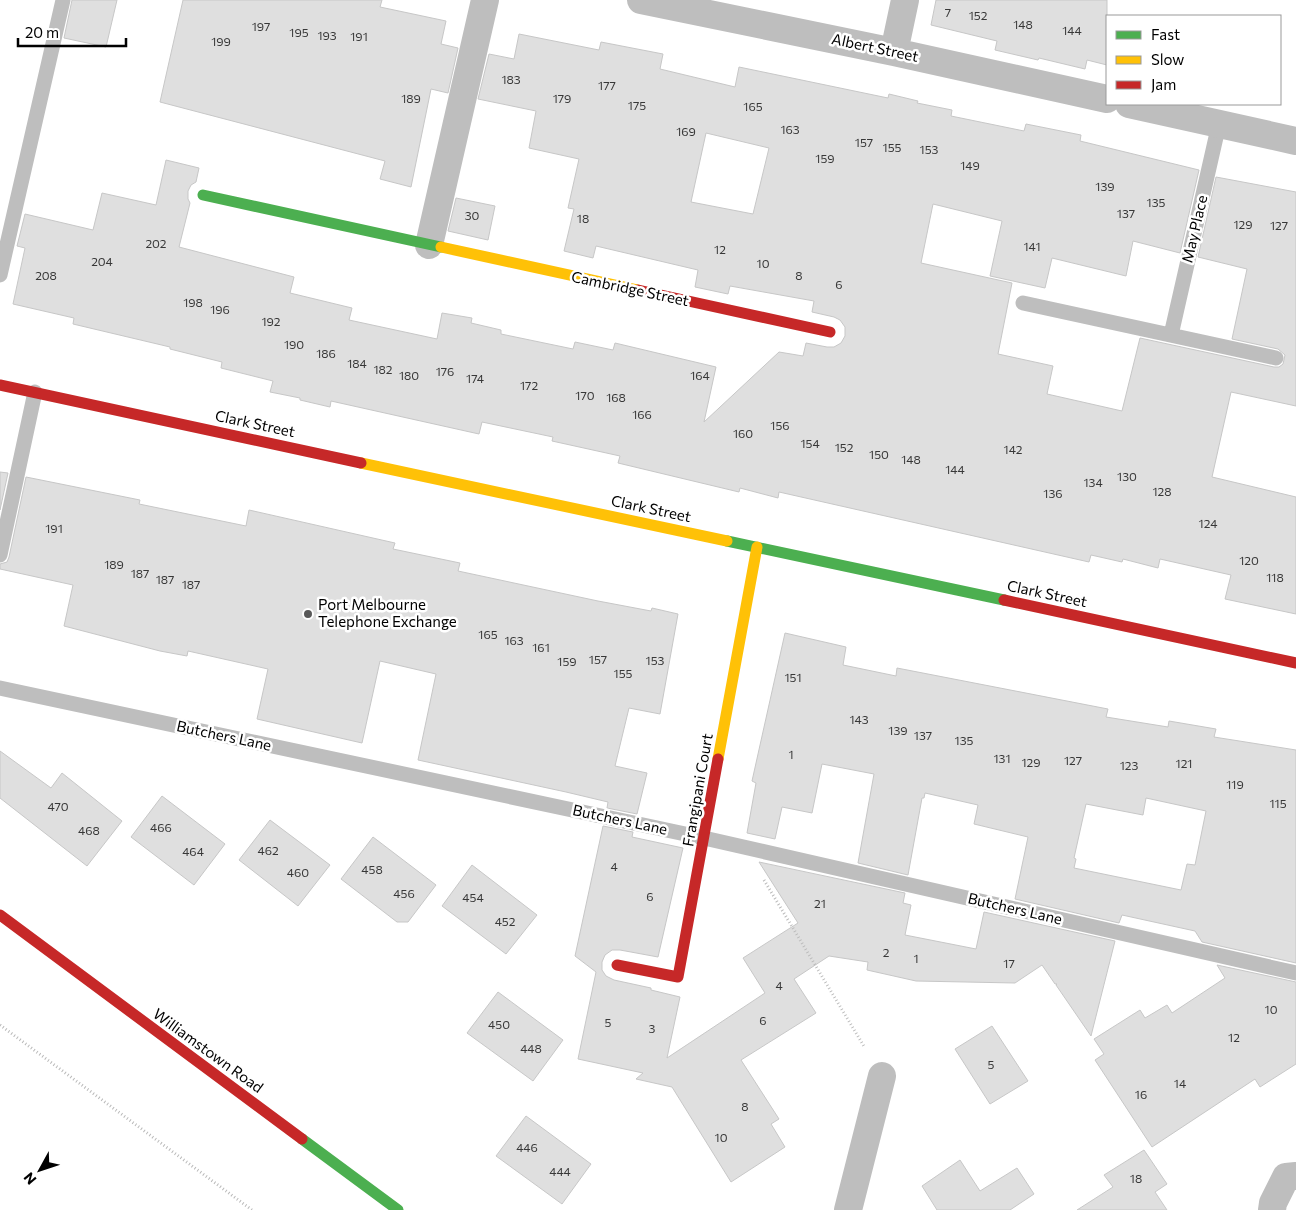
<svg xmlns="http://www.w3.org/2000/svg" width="1296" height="1210" viewBox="0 0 1296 1210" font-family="Commissioner,sans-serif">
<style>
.building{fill:#dfdfdf;stroke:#c7c7c7;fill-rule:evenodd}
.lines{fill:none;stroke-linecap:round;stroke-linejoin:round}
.path{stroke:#b9b9b9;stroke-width:3;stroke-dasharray:1 2.5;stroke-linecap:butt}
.lane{stroke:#bebebe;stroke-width:15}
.street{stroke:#bebebe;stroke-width:28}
.fast{stroke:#4caf50;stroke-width:11}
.slow{stroke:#ffc107;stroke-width:11}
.jam{stroke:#c62828;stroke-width:11}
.poi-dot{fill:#595959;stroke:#fff;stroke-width:2}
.labels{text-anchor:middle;stroke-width:5;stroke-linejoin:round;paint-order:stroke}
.number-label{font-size:12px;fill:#383838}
.street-label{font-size:15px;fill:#000;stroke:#fff}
.poi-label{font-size:15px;fill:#000;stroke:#fff;text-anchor:start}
</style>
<rect width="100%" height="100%" fill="#fff"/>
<path class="building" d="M72,0H117L106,47L64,38Z
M183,0H382L380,7L446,21L441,44L458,48L448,93L431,89L411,187L380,179L385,161L160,102Z
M936,0H1107V65L1087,60L1085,69L1039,58L1038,60L995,50L997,41L931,25Z
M519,34L599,50L601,42L663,54L660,69L735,87L739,67L888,98L889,94L918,101L917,103L952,110L951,116L1024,131L1026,124L1081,135L1080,141L1199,170L1180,253L1133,241L1126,276L1052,258L1045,288L990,276L1002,221L933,204L921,263L1012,283L998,354L1053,366L1047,394L1122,411L1140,338L1274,367H1279L1283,364L1285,355L1278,349L1232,339L1247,269L1198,257L1216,177L1296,192V406L1231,392L1212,477L1296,497V614L1225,599L1231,575L1160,559L1158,568L1123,559L1122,562L1091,555L1089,562L779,492L778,498L740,488L739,492L618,463L620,456L552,441L553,437L482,422L479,434L331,401L330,407L300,400V398L270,392L273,381L221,368L222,362L170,349V347L73,324L74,318L13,304L25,248L17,246L25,214L93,230L102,193L156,205L166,160L199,168L196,182L191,185L188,191V199L190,203L179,247L294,277L290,293L352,308L349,320L437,339L442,313L472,318L471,323L501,330V334L573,349L575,342L613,350L615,343L716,367L704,422L779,352L803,356L806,343L827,347H834L841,343L845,336V327L840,320L834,317L812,312L814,301L730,286L728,294L695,287L698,270L596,246L593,258L564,251L574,209L568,208L579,159L529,148L536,111L478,99L489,54L514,59ZM706,133L769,148L753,214L691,202Z
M456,198L495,206L488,240L448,231Z
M0,472L8,473L0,510Z
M26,477L140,500L139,504L246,526L249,510L395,543L393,549L460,563L458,571L598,601L651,611L652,608L678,614L660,714L629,708L615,766L647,773L637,814L607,808L608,802L566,792L418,760L436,674L380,661L362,743L257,719L268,669L188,651L187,656L160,651L64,626L73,585L0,569V564L7,562L9,557Z
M785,633L846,647L843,665L896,676L897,668L1108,709L1106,717L1168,727L1169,721L1216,729L1214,737L1296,750V963L1202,942L1195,931L1122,915L1119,923L1015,899L1028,837L974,824L978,805L925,793L924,798H922L908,875L858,863L874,774L822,764L812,813L782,807L775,839L747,833L756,783L752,781ZM1146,798L1206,811L1195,865L1187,864L1181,890L1074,868L1076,859L1074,858L1086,804L1143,815Z
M0,751L51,788L62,773L122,821L87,866L0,798Z
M162,796L225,844L194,885L131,837Z
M270,820L330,865L298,906L239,860Z
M603,826L633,832L632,837L683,848L658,957L620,950H612L605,955L602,962V970L606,976L614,980L651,988V990L680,997L667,1058L765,993L743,958L798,923L759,862L905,893L903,903L911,905L905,935L976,949L984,912L1115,941L1091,1036L1056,985L1057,984H1055L1042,965L1015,983L916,981L867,970L868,962L829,956L794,979L816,1013L741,1060L779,1119L771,1124L785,1147L731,1182L672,1087L636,1079L643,1073L578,1059L596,972L575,956Z
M373,837L436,885L408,922H397L341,879Z
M472,865L537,915L506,954L442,906Z
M1217,965L1296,982V1064L1260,1087L1255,1079L1152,1147L1095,1060L1104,1054L1094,1039L1140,1010L1145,1018L1167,1005L1172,1013L1225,978Z
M498,992L563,1040L533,1081L467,1033Z
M992,1026L1028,1081L990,1104L955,1049Z
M526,1116L591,1164L562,1204L496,1156Z
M1144,1150L1167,1184L1155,1192L1167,1210H1077L1113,1187L1104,1175Z
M960,1160L980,1191L1017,1168L1034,1194L1010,1210H937L922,1186Z"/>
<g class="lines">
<path class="path" d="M764,880L865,1048
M0,1025L252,1210"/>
<path class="lane" d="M0,275L63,0
M1023,303L1276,358
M1171,335L1219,124
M0,555L35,392
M0,688L704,838L1296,973"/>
<path class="street" d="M641,0L894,52L1107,99
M894,52L905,0
M1129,104L1296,141
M429,245L485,0
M848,1210L882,1076
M1272,1210L1273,1203L1286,1177L1296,1176"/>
<path class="fast" d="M203,195L441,247
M727,541L1004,600
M302,1139L398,1210"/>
<path class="slow" d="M441,247L638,290
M361,463L727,541
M718,759L757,547"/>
<path class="jam" d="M638,290L830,332
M0,385L361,463
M1004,600L1296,663
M0,915L302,1139
M617,965L678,977L718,759"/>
</g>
<circle class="poi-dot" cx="308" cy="614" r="5"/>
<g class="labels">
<g class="number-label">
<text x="948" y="17">7</text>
<text x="978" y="20">152</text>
<text x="1023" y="29">148</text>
<text x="261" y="31">197</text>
<text x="1072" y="35">144</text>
<text x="299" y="37">195</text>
<text x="327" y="40">193</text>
<text x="359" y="41">191</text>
<text x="221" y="46">199</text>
<text x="511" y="84">183</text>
<text x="607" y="90">177</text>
<text x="411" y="103">189</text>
<text x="562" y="103">179</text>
<text x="637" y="110">175</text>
<text x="753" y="111">165</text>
<text x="790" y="134">163</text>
<text x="686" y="136">169</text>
<text x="864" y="147">157</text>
<text x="892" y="152">155</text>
<text x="929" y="154">153</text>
<text x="825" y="163">159</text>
<text x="970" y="170">149</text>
<text x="1105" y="191">139</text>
<text x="1156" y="207">135</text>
<text x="1126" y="218">137</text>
<text x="472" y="220">30</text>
<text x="583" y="223">18</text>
<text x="1243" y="229">129</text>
<text x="1279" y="230">127</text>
<text x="156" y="248">202</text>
<text x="1032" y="251">141</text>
<text x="720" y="254">12</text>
<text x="102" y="266">204</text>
<text x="763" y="268">10</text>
<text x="46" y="280">208</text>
<text x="799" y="280">8</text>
<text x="839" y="289">6</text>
<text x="193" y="307">198</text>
<text x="220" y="314">196</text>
<text x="271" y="326">192</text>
<text x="294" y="349">190</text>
<text x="326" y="358">186</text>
<text x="357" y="368">184</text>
<text x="383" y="374">182</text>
<text x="445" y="376">176</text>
<text x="409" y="380">180</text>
<text x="700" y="380">164</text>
<text x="475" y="383">174</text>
<text x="529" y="390">172</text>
<text x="585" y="400">170</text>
<text x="616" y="402">168</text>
<text x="642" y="419">166</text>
<text x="780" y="430">156</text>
<text x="743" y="438">160</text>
<text x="810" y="448">154</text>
<text x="844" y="452">152</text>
<text x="1013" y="454">142</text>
<text x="879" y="459">150</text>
<text x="911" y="464">148</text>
<text x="955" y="474">144</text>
<text x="1127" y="481">130</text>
<text x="1093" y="487">134</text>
<text x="1162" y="496">128</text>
<text x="1053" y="498">136</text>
<text x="1208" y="528">124</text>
<text x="54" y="533">191</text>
<text x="1249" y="565">120</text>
<text x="114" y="569">189</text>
<text x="140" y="578">187</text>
<text x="1275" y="582">118</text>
<text x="165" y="584">187</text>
<text x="191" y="589">187</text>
<text x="488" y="639">165</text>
<text x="514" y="645">163</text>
<text x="541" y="652">161</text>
<text x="598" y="664">157</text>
<text x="655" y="665">153</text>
<text x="567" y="666">159</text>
<text x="623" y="678">155</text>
<text x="793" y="682">151</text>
<text x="859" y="724">143</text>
<text x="898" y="735">139</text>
<text x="923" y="740">137</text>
<text x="964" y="745">135</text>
<text x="791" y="759">1</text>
<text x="1002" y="763">131</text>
<text x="1073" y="765">127</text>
<text x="1031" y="767">129</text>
<text x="1184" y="768">121</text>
<text x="1129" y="770">123</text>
<text x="1235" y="789">119</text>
<text x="1278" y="808">115</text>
<text x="58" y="811">470</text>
<text x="161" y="832">466</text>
<text x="89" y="835">468</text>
<text x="268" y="855">462</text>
<text x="193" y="856">464</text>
<text x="614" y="871">4</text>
<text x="372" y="874">458</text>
<text x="298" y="877">460</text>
<text x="404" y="898">456</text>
<text x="650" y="901">6</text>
<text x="473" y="902">454</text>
<text x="820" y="908">21</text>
<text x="505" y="926">452</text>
<text x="886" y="957">2</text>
<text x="916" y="963">1</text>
<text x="1009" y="968">17</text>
<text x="779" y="990">4</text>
<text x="1271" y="1014">10</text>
<text x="763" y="1025">6</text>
<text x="608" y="1027">5</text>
<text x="499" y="1029">450</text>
<text x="652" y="1033">3</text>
<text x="1234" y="1042">12</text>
<text x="531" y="1053">448</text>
<text x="991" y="1069">5</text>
<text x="1180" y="1088">14</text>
<text x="1141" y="1099">16</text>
<text x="745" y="1111">8</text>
<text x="721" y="1142">10</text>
<text x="527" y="1152">446</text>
<text x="560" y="1176">444</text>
<text x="1136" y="1183">18</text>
</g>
<g class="street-label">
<text transform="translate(875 48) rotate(12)" y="5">Albert Street</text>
<text transform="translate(1195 229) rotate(-77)" y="5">May Place</text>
<text transform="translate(630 289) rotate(12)" y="5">Cambridge Street</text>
<text transform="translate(255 424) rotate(12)" y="5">Clark Street</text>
<text transform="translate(651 509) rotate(12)" y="5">Clark Street</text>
<text transform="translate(1047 594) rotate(12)" y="5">Clark Street</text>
<text transform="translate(224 736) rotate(12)" y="5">Butchers Lane</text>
<text transform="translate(698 790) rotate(-80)" y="5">Frangipani Court</text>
<text transform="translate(620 820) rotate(12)" y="5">Butchers Lane</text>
<text transform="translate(1015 909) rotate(13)" y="5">Butchers Lane</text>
<text transform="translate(208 1051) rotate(36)" y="5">Williamstown Road</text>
</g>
<g class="poi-label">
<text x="318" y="610">Port Melbourne<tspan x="318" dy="17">Telephone Exchange</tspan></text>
</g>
</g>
<rect x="1106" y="15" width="175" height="90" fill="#ffffff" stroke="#999999"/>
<rect x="1116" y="31" width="25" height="8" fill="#4caf50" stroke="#999999"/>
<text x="1151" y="40" font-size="15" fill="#000000">Fast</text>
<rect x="1116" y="56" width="25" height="8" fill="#ffc107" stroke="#999999"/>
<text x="1151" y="65" font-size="15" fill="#000000">Slow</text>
<rect x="1116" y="81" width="25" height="8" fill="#c62828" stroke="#999999"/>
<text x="1151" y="90" font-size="15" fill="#000000">Jam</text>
<g transform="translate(40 1170) rotate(230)" stroke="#ffffff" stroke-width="4" paint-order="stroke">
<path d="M0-4L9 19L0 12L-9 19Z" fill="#000000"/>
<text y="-8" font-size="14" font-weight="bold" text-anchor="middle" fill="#000000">N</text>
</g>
<path d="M18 38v8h108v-8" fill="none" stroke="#000000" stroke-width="2.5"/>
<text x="25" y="38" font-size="15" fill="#000000" stroke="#ffffff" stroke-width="4" paint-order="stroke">20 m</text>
</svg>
